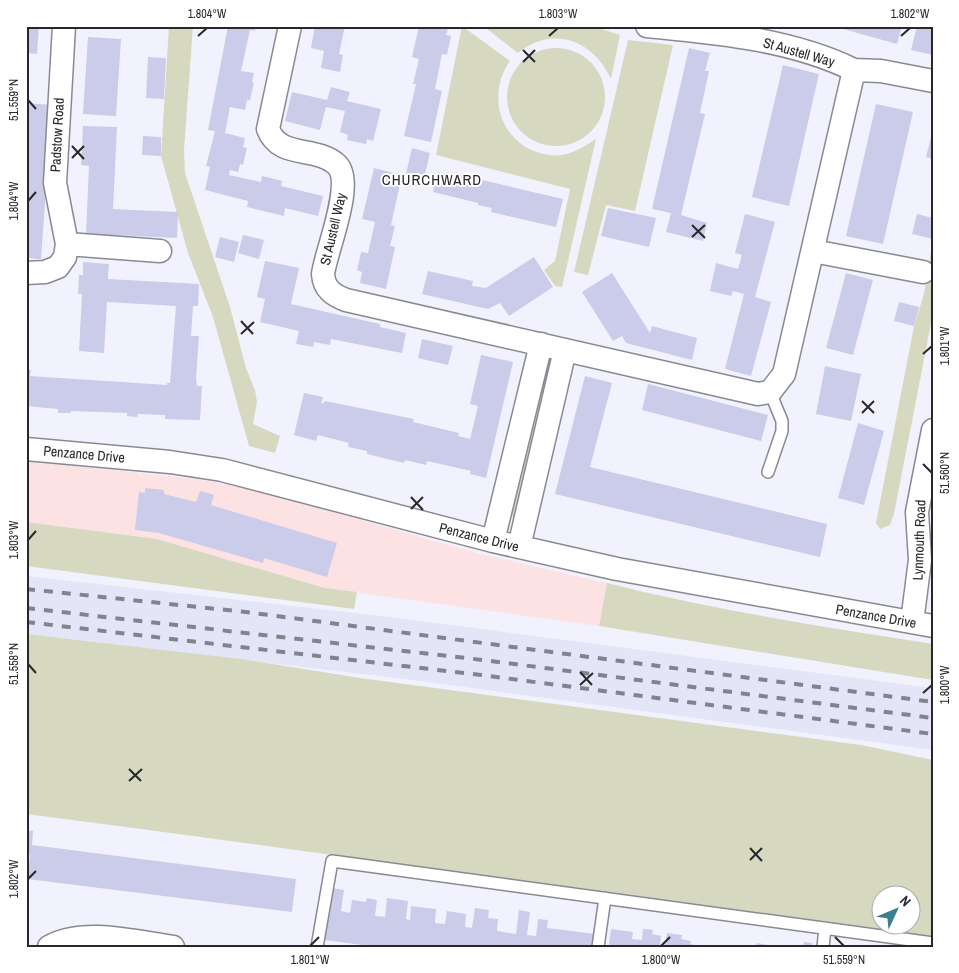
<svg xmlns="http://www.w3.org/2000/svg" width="959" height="973" viewBox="0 0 959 973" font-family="'Archivo Narrow',sans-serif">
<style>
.commercial{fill:#fde2e3}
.built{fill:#e5e5f8}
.green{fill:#d6d9bf;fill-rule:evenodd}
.building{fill:#cbcbea}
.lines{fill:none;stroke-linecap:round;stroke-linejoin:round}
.lane-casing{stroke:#898993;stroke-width:14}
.street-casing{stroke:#898993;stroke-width:25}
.lane{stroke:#fff;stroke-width:11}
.street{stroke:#fff;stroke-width:22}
.rail{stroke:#83838c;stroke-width:4;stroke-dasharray:9 9;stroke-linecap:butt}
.ticks{fill:none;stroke:#27272c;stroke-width:2}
.labels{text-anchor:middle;stroke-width:4;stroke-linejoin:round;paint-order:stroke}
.street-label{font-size:14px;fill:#27272c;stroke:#fff}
.neighbourhood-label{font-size:15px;letter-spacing:1px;fill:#27272c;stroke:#fff}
.neatline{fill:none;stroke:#27272c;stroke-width:2}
.ticks-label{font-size:12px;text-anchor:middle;fill:#27272c}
</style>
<rect width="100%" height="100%" fill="#f2f2fe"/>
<path class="commercial" d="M26,461L197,479L247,488L477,553L607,583L599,626L325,588L157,539L26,522Z"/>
<path class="built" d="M26,576L382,616L933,688V750L412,680L26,634Z"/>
<path class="green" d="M169,26H193L184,150L185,173L230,307L246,368L255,390L257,402L253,424L280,436L275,453L249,446L213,317L188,253L161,156Z
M462,26L510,61C484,98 503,149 549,155C566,158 582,148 596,139L562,287L555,286L544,270L555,261L570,189L436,155Z
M483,26H592L620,35L611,79C593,40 553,25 518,53Z
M628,40L673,45L635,211L606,205L588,275L574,272Z
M507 97a49 49 0 1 1 98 0a49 49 0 1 1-98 0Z
M933,239V313L894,514L890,525L880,529L876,523L914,326L924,294Z
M542,382L549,383L518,518L510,516Z
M26,522L157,539L325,588L357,592L354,609L26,566Z
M607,583C714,610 823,627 933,644V680L599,626Z
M26,634L241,659L360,678L749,730L861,745L933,760V938C631,897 329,853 26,814ZM882,896H912V926H882Z"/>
<path class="building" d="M26,26H39L37,54L26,53Z
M228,26H256L255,31L250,30L241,71L254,73L252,82L254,83L250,100H247L245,110L230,107L225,133L245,138L243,147L247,148L243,165L240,164L238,172L230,170L229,175L261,182L262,176L271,178L282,181L281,186L323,196L318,216L285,208L284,216L247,207L248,201L205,190L210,167L206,166L215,131L208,130Z
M315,26H345L339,54L343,55L340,72L321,68L324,51L311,48Z
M419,26L448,29L446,35L451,36L447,55L442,54L435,89L442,91L431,142L404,136L416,84H413L419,59L412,57Z
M832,26H902L897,44Z
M917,26H933V55L911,50Z
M88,37L121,39L116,116L83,114Z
M689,48L710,53L705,71H709L700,113L705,114L681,215L707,223L703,241L666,232L671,213L652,209Z
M148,57L166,58L164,99L146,98Z
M783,65L819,74L789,206L752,197Z
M331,87L350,92L347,101L381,109L373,141L367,139L366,144L347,140L348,135L340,132L345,111L326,107L320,130L285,121L292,92L327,100Z
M26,103L52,105L41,259L26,258Z
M876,104L913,112L883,244L846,236Z
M83,126L117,127L113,209L178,212L177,238L113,235V239L100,238L101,235L86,234L89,166L81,165Z
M932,133H933V159L926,157Z
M143,136L161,137V156L142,155Z
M412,148L430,153L423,182L405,178Z
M374,168L402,175L391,225L395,226L390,246L395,247L386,289L360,283L362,272L357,270L361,252L368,253L375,222L362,219Z
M438,172L455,176L456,174L563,199L556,227L491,212L492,208L478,205V203L433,192Z
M608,208L656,218L649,247L601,236Z
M745,214L775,222L755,297L771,302L751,376L725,369L744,294L733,291L731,296L710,291L716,263L738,269L742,255L735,253Z
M917,214L933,218V239L912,234Z
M243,235L264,240L259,259L238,253Z
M220,237L239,242L234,262L215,257Z
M534,257L553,287L509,316L500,303L488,309L422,294L428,271L473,281L472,286L486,288Z
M265,261L299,268L291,304L380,324V327L406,333L402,353L331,339L330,345L314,342L313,347L296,344L299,331L260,322L265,299L257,297Z
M83,262L109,264L108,279L199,284L198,306H193L191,336H199L196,378L197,386H202L200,420L165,419V415L138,414L137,417L127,416V413L71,411V413H58V409L26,406V370H31L30,376L167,385V383H170L176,306L107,302L104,353L79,351L82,294H78L79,275H83Z
M612,273L650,333L652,326L697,338L692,360L626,343L622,336L613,341L582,292Z
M846,273L873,280L853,355L826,348Z
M899,302L919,307L914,326L894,321Z
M422,339L453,346L448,365L418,358Z
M481,355L513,362L486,478L470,474L471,471L427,461L426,465L405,460L404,463L367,454V451L348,447L349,443L318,435L316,441L294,435L304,393L323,397L321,403H324L325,401L414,419L413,422L459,433L458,436L470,439L478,406L470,404Z
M825,366L861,374L851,421L816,414Z
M585,376L612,383L590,467L827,524L820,557L555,494Z
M648,384L768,415L761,441L642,410Z
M858,423L884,431L864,505L838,498Z
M145,488L164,490V494L196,502L200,491L214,495L211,505L337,543L327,577L264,558L263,563L159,533L135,530L139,492L145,493Z
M26,830L33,831L32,845L296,879L292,912L27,879L30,855L26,854Z
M332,888L344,890L341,911L350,913L352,900L366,902L367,898L377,900L375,916L385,917L387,898L408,901L406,919L410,920L411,906L426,908L436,909L435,923L445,924L447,911L466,914L465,927L472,928L475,908L489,910L488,918L498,919L497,931L516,934L519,910L530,912L527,935L536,936L538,919L548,920L547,928L595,934L593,947H378L324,940Z
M611,929L633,932L632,939L642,940L643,929L653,930L652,934L661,936L660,945H665L667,933L682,935L681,939L691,941L690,944L704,947H605V945H609Z
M804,942L812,943V947H803Z
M757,943L774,946V947H756Z"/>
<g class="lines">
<defs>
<path id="lane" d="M768,472L782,431V421L770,392
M317,947L332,861L933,943
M598,947L605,898
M823,947L825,928"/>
<path id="street" d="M290,26L268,129C279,159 316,146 336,164C356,181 326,250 323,274C324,289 333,295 346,300L758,394L770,392L784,374L854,70C791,39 717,33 647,26
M854,70L881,71L933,81
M67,244L160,251
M813,251L923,272
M26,273L45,272L58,267L65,257L67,244L55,183L64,26
M26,449L170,462L222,470L493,541L617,569L933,626
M493,541L541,344
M519,547L565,350
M912,622L920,560L917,512L933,430
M49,947C82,927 137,942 173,947"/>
</defs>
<use href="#lane" class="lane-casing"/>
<use href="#street" class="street-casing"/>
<use href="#lane" class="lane"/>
<use href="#street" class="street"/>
<path class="rail" d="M26,589L246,612L933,702
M26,608L483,660L933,718
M26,622L481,675L933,734"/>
</g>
<path class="ticks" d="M198,36L207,28M549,36L558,28M901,36L910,28M523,50L535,62M523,62L535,50M28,100L36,109M72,146L84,159M72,158L84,146M28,201L36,192M692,225L705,238M692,237L705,225M241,321L253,334M241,334L254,322M923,354L932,346M862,401L874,413M862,413L874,401M923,464L932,473M411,497L423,510M411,509L423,497M28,540L36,531M28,664L36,673M580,672L592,685M580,685L593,673M923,693L932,685M129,769L141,781M129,781L142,769M750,848L762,861M750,860L762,848M28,879L36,871M835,937L844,946M310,946L319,937M661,946L670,937"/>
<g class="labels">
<g class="street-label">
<text transform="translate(799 52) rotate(16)" y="5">St Austell Way</text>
<text transform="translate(57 135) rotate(-87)" y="5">Padstow Road</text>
<text transform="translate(333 229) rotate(-77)" y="5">St Austell Way</text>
<text transform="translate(84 454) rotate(5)" y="5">Penzance Drive</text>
<text transform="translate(479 537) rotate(14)" y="5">Penzance Drive</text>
<text transform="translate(919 540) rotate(-88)" y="5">Lynmouth Road</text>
<text transform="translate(876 616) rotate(10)" y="5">Penzance Drive</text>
</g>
<g class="neighbourhood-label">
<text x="432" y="185">CHURCHWARD</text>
</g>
</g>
<rect width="959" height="973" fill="none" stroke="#ffffff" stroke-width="55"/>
<g transform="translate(896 910) rotate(46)"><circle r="24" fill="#ffffff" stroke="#a9a9ab"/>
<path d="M0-4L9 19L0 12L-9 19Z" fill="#3b808e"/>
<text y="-8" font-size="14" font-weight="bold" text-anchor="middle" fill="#27272c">N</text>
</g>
<rect x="28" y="28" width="904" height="918" class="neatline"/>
<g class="ticks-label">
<text x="207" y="18">1.804°W</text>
<text x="558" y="18">1.803°W</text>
<text x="910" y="18">1.802°W</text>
<text transform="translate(14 100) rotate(-90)" y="4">51.559°N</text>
<text transform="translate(14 201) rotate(-90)" y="4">1.804°W</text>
<text transform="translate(945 346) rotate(-90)" y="4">1.801°W</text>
<text transform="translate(945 473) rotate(-90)" y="4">51.560°N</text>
<text transform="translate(14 540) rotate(-90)" y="4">1.803°W</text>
<text transform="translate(14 664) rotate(-90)" y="4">51.558°N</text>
<text transform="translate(945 685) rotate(-90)" y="4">1.800°W</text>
<text transform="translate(14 879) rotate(-90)" y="4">1.802°W</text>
<text x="310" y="964">1.801°W</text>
<text x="661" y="964">1.800°W</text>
<text x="844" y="964">51.559°N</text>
</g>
</svg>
